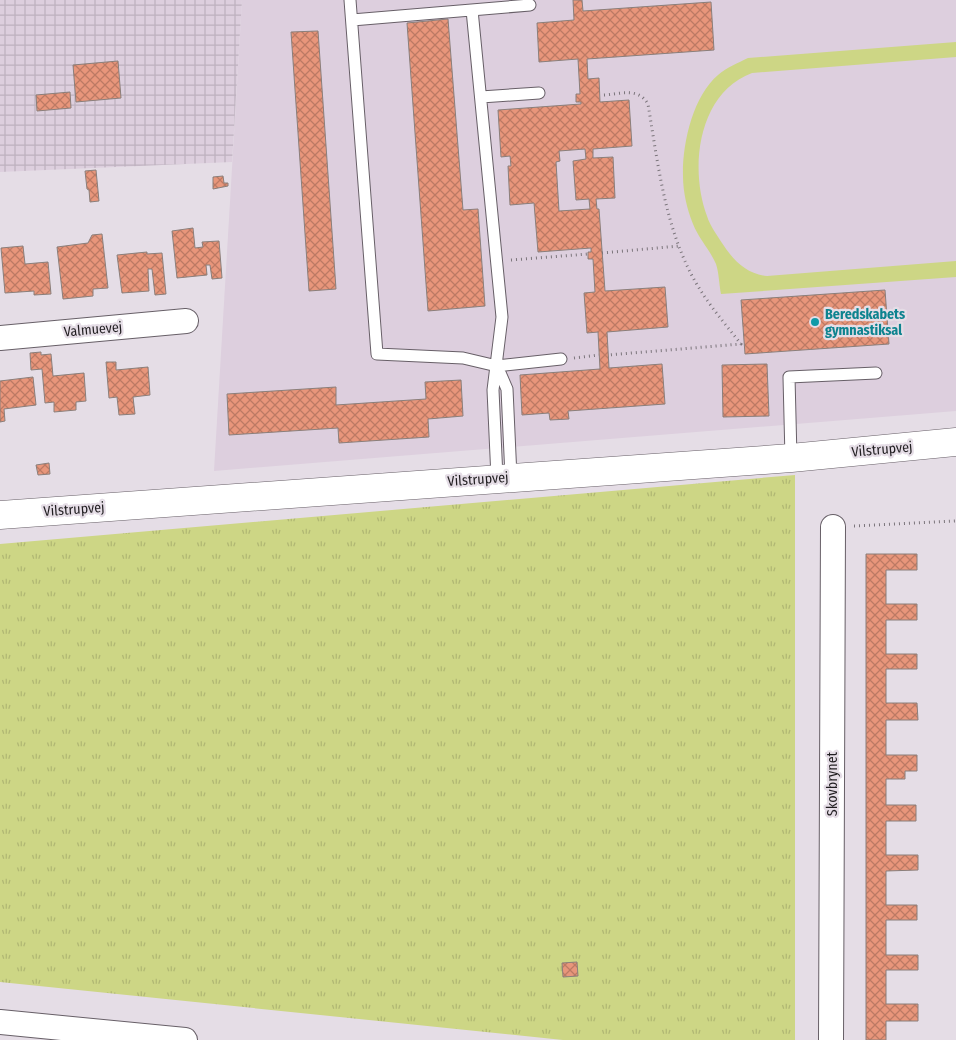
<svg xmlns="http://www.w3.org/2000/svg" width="956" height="1040" viewBox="0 0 956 1040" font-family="'Fira Sans Condensed',sans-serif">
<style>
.built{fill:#ddcfde}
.industrial{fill:url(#industrial-grid)}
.grass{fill:#cdd685}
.park{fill:url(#park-tufts)}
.building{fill:url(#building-cross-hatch);stroke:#8a7f7b;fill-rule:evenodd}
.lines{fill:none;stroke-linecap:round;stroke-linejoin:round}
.lane-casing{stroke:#675f67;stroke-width:13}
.street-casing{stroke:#675f67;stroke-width:26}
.secondary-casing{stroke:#675f67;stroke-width:29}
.path{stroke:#7b757b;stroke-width:3;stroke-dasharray:1 4;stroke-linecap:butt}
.lane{stroke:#fff;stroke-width:11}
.street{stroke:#fff;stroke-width:24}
.secondary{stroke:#fff;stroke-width:28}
.culture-dot{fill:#0f9aa8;stroke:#e5dde6;stroke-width:2}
.labels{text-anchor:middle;stroke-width:4.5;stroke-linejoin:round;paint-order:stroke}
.culture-label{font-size:14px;font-weight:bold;fill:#0d838f;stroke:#e5dde6;text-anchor:start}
.street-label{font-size:14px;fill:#211e21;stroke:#e5dde6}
</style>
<defs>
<pattern id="industrial-grid" width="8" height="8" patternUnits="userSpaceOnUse" patternTransform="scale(1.25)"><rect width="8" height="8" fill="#ddcfde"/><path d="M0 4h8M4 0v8" fill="none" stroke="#bdb1be"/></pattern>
<pattern id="park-tufts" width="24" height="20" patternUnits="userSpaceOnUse" patternTransform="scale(1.25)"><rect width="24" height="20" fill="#cdd685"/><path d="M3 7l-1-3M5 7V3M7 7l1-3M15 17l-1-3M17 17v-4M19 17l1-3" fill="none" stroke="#b0b773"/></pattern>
<pattern id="building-cross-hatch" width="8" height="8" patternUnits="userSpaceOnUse" patternTransform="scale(1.25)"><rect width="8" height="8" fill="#e8967b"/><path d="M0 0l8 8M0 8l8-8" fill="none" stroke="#bc7a64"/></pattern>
</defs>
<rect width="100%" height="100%" fill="#e5dde6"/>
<path class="built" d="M242,0H956V411L214,471Z"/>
<path class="industrial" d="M0,0H242L232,162L0,172Z"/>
<path class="grass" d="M956,42V57L752,73C698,93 689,168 707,216C710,226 717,235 722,243C733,260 746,274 767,276L956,261V277L721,294C719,284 719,273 716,264C710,250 699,239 693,224C687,209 683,192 683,176C682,144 693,96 718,75C727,67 738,63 748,58Z"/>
<path class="park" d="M795,475V1040H563L0,982V544Z"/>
<path class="building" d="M573,0H582L583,11L711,2L714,50L587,59L588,79L599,78L600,102L629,100L632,146L593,149V158L613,157L615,198L596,199L597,209H599L605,291L665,287L668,327L607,332L609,368L662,364L665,404L568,411L569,419L550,420L549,413L522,415L520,375L600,369L598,332L587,333L584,293L595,292L593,259H588V252H591V248L538,252L534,203L510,205L508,166H511L510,156L501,157L498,110L581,104V102H576V94H580L578,59L539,62L537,23L574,20ZM585,149L586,159L573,161L576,200L589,199L590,209L559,211L556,162L560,161L559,151Z
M448,19L463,210L478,209L485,306L428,311L407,23Z
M318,31L336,289L309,291L291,32Z
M118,61L121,98L76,102L73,65Z
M70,92L71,108L37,111L36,95Z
M96,170L99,201L90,202L89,190L87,189L85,171Z
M223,176L224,183H228V186L213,189V177Z
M193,228L195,248L203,247L202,242L219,241L222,278L212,279L210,265H206L207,275L177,278L172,231Z
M102,234L108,288L93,289V296L63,299L57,247L88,243L92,235Z
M23,246L25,264L48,262L51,294L34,295V291L5,293L1,248Z
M147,252V254L162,253L166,294L155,295L152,269H148L149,291L122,293L117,255Z
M885,290L889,344L745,354L741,300Z
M41,352V355L51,354L53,376L84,373L86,401L76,402V410L54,412V402L45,403L42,369L31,370L30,353Z
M106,362H116V370L148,367L150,395L133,397L135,414L119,415L117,397L109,398Z
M767,364L769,416L723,417L722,365Z
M33,377L36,405L4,409L5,421L0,422V381Z
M461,380L463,416L428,419L429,437L339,443L338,428L229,435L227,394L336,387V405L426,399L425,382Z
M49,463L50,474L38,475L36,465Z
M866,554H917V570H886V604H917V620H886V654H917V669H886V703H917L918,720H886V755H917V771H905V779H886V805H916V821H886V855H918V870L886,871V905H917V920H886V955H918V970H886V1004H918V1021H886V1040H866Z
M577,962L578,976L563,977L562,963Z"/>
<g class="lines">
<defs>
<path id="lane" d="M350,0L377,354L463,358L497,366L561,359
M472,10L502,317L493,390L497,478
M352,20L530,5
M481,97L539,93
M497,366L507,389L511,477
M791,458L789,377L876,373"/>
<path id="street" d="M0,338L186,321
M0,1022L185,1040
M831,1040L833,527"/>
<path id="secondary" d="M0,515L791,458L956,442"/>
</defs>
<use href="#lane" class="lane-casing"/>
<use href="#street" class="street-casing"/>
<use href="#secondary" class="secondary-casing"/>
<path class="path" d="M604,95C621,94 638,87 648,104C658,164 665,229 696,283C709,305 725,324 741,344L608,355
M602,253L679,246
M511,260L588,254
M574,358L599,355
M854,526L956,521"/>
<use href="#lane" class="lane"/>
<use href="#street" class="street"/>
<use href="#secondary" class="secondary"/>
</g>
<circle class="culture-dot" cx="815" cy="322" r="5"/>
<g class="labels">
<g class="culture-label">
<text x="825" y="319">Beredskabets<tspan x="825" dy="16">gymnastiksal</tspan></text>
</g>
<g class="street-label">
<text transform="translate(93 329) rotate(-5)" y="5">Valmuevej</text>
<text transform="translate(882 449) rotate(-5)" y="5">Vilstrupvej</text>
<text transform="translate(478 479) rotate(-4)" y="5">Vilstrupvej</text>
<text transform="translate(74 509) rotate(-4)" y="5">Vilstrupvej</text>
<text transform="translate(832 784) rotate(-90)" y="5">Skovbrynet</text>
</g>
</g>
</svg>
